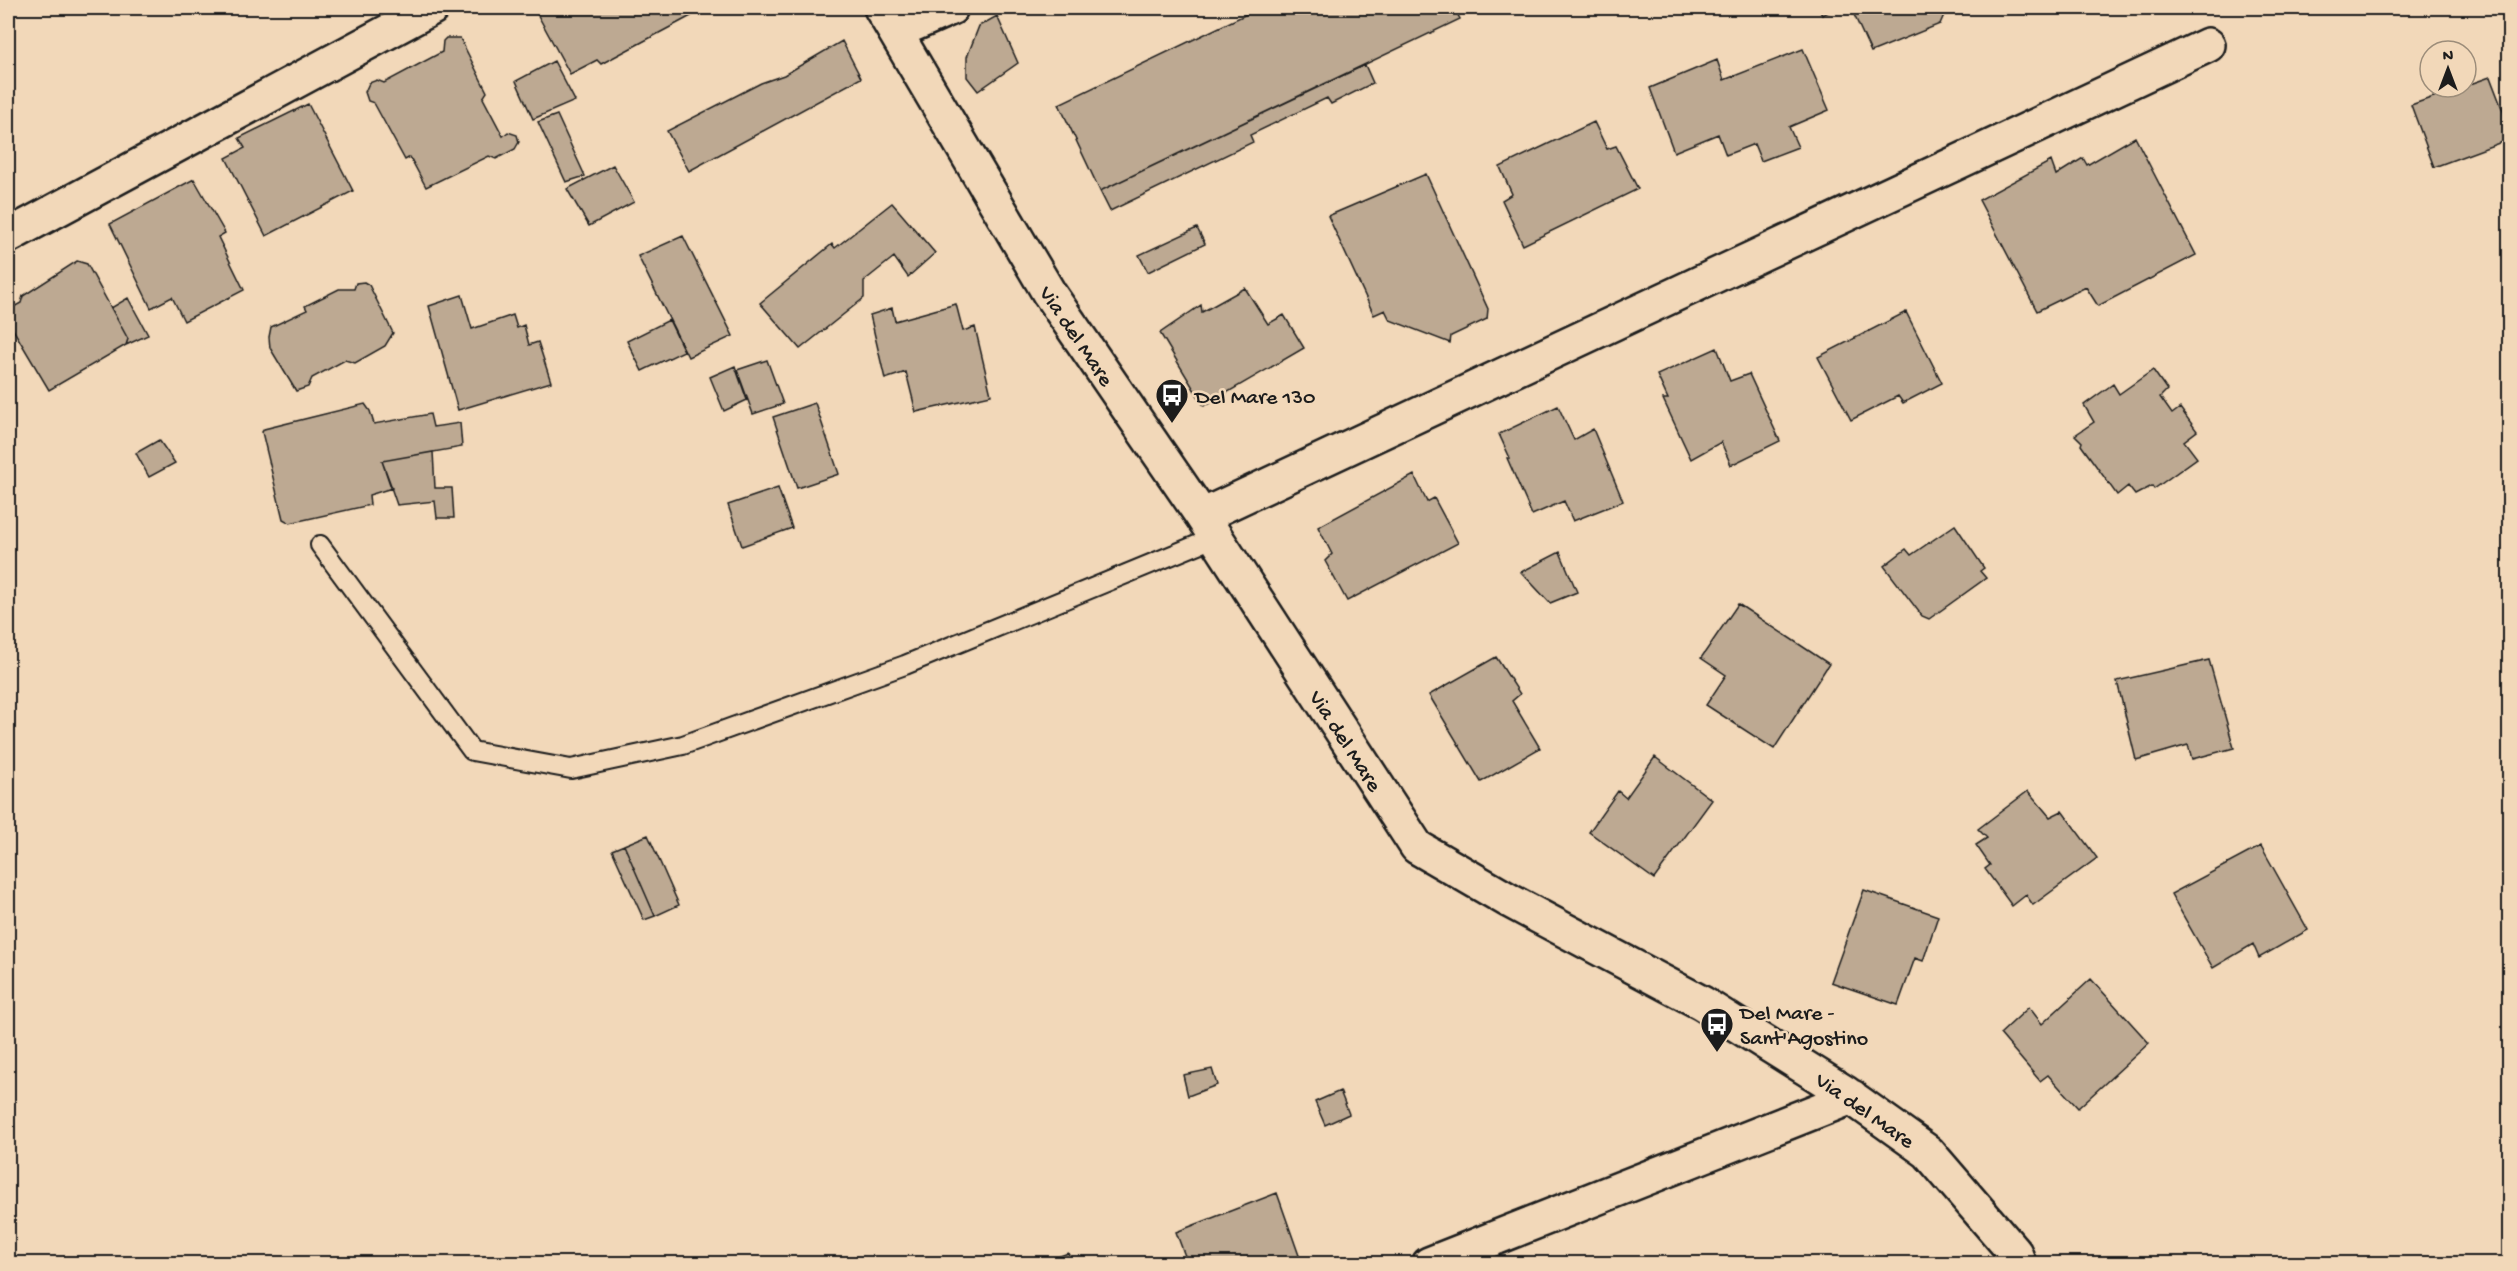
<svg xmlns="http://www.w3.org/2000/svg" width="2517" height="1271" viewBox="0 0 2517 1271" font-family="'Gochi Hand',sans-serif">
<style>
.building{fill:#bda992;stroke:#1c1c1c;stroke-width:1.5}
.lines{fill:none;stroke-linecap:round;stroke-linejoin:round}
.lane-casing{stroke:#1c1c1c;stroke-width:22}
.street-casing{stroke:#1c1c1c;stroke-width:38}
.lane{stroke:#f2d8b9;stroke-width:18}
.street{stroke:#f2d8b9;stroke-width:33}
.labels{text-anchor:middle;stroke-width:5;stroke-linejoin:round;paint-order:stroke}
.street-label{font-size:22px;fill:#1c1c1c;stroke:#f2d8b9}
.poi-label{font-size:22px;fill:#1c1c1c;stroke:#f2d8b9;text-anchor:start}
</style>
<rect width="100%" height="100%" fill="#f2d8b9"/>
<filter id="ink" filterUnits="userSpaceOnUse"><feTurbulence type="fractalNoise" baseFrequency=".0167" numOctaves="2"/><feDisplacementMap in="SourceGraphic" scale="12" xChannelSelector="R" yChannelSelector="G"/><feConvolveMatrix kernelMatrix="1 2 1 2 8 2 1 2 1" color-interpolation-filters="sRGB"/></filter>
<g filter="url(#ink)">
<path class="building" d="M534,8H706L601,64L597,60L570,74Z
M1259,8H1454L1460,19L1100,191L1059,104Z
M1818,8H1837L1822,15Z
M1851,8H1947L1940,24L1871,52Z
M997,16L1018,63L978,91L967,77V57L979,26Z
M446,38H460L487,92L483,98L503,136L508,132L517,135L519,142L515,149L496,159L489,156L426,187L410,157L405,160L374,103L368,101L365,92L369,83L377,80L384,83L442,52L443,41Z
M842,41L861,78L689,171L667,131L761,83L784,75Z
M1803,49L1829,110L1789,127L1798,147L1761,161L1754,144L1726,155L1718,134L1674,152L1650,88L1717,60L1724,80Z
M554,61L575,101L533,119L516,81Z
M1365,65L1373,83L1331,104L1327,98L1250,135L1253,142L1110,211L1100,191Z
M2490,77L2510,129V139L2434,167L2411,105Z
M308,104L353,191L266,236L226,158L245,148L239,138Z
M557,115L585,176L566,182L538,122Z
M1594,122L1607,149L1616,146L1638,189L1523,245L1502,200L1512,194L1500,167Z
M2135,137L2196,255L2098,306L2086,287L2037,311L1979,200L2051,161L2056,175L2083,158L2087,165Z
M613,165L634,202L589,226L567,189Z
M1426,174L1488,309L1487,319L1451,336L1450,343L1390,320L1385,310L1374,315L1328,216Z
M194,179L225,233L218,237L244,290L184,321L172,297L151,308L110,224Z
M892,203L935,253L908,277L894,257L864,281V298L800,349L760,303L832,244L835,248Z
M1197,228L1205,244L1148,272L1139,255Z
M683,236L733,336L688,357L638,256Z
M77,261L87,264L128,339L126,345L49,390L8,321V310L21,303L23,296Z
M364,282L369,285L393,333L385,346L355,363L345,360L312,378L308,387L296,391L270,348L269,337L271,327L307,310L305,306L339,289H354L356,283Z
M1245,288L1268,324L1284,315L1304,348L1204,406L1160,333L1201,305L1202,312Z
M462,295L472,329L513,315L517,328L524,325L529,345L538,342L551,382L458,410L429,306Z
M128,298L148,335L126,345L128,339L111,308Z
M956,304L963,331L975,327L991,395L916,412L906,372L885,379L870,315L892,308L895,321Z
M1906,312L1942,383L1903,403L1898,396L1851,420L1818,357Z
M669,320L684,351L642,371L627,341Z
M1717,348L1730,381L1749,374L1780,441L1731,465L1721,442L1691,459L1663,399H1668L1657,375Z
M767,360L783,404L753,414L737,370Z
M735,366L747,400L724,411L710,377Z
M2153,370L2167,390L2160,397L2172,414L2180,408L2197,431L2184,441L2197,458L2154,489L2152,486L2135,495L2128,486L2117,495L2081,445L2082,442L2075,435L2094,422L2084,405L2113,384L2119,394Z
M815,403L839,474L797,488L773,417Z
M365,404L370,411L374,424L430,414L433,427L460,423L462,447L382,461L392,488L369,495L370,505L290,523L283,519L262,432L264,429Z
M1558,406L1574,440L1593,429L1623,501L1573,521L1564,501L1532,515L1507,458H1510L1499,434Z
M159,440L175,463L149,477L136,453Z
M433,452L435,488H452L454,518H437L435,501L397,505L382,461Z
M1414,475L1427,502L1434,498L1458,543L1347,601L1325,561L1332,554L1318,527Z
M778,488L792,528L742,546L728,505Z
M1955,525L1984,568L1980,571L1986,578L1929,619L1922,616L1884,566L1906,549L1911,555Z
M1560,552L1577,592L1550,603L1521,572Z
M1738,604L1829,664L1774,749L1706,705L1726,675L1701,658Z
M1496,657L1520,694L1512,701L1540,748L1481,782L1429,695Z
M2209,660L2234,748L2192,759L2188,745L2136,760L2117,681Z
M1655,757L1712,800L1654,879L1589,832L1618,791L1626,798Z
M2028,791L2050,817L2062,811L2097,858L2033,905L2026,895L2012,906L1985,869L1990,865L1976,845L1987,838L1978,829Z
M648,835L679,905L655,916L624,845Z
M624,845L655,916L644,920L612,850Z
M2261,846L2308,930L2259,958L2253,944L2213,968L2171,894Z
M1864,890L1938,916L1923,961L1915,958L1898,1005L1831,982Z
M2091,979L2149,1043L2078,1108L2048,1075L2040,1081L2000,1034L2029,1007L2042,1024Z
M1212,1069L1217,1085L1188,1096L1183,1075Z
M1340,1091L1349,1114L1325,1125L1315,1102Z
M1277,1193L1302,1264H1188L1176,1232Z
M1068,1253L1073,1264H1040Z"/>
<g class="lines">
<defs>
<path id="lane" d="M320,545L472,751L571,769L683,745L905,665L1216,537"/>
<path id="street" d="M881,8L1049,293L1202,516L1417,847L1510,901L1702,1003L1844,1092L1928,1152L2015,1253L2019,1264
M896,32L951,8
M8,236L432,8
M1202,516L2208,45
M1429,1264L1852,1097"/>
</defs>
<use href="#lane" class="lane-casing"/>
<use href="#street" class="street-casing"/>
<use href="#lane" class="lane"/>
<use href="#street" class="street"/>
</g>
</g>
<defs>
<symbol id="bus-pin" viewBox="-11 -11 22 30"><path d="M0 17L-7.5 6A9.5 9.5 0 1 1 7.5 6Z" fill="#1c1c1c" stroke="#f2d8b9"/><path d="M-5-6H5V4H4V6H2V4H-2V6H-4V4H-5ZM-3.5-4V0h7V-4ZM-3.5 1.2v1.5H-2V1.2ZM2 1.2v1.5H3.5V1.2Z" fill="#fff"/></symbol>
</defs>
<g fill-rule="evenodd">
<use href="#bus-pin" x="1153" y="376" width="38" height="52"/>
<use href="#bus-pin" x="1698" y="1005" width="38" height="52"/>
</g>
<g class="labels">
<g class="street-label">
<text transform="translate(1078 335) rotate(56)" y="8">Via del Mare</text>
<text transform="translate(1347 740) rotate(57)" y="8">Via del Mare</text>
<text transform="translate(1866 1109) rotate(35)" y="8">Via del Mare</text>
</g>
<g class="poi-label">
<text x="1195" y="403">Del Mare 130</text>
<text x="1740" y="1019">Del Mare -<tspan x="1740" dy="25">Sant'Agostino</tspan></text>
</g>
</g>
<rect width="2517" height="1271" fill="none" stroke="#f2d8b9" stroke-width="30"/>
<rect x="15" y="15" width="2487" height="1241" fill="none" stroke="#1c1c1c" stroke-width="2" filter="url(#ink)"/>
<g transform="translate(2448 69)"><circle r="28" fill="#f2d8b9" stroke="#9c8d7a" stroke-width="1.5"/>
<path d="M0-4.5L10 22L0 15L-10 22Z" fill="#1c1c1c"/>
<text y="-9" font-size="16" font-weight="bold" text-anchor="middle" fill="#1c1c1c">N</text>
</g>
</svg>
